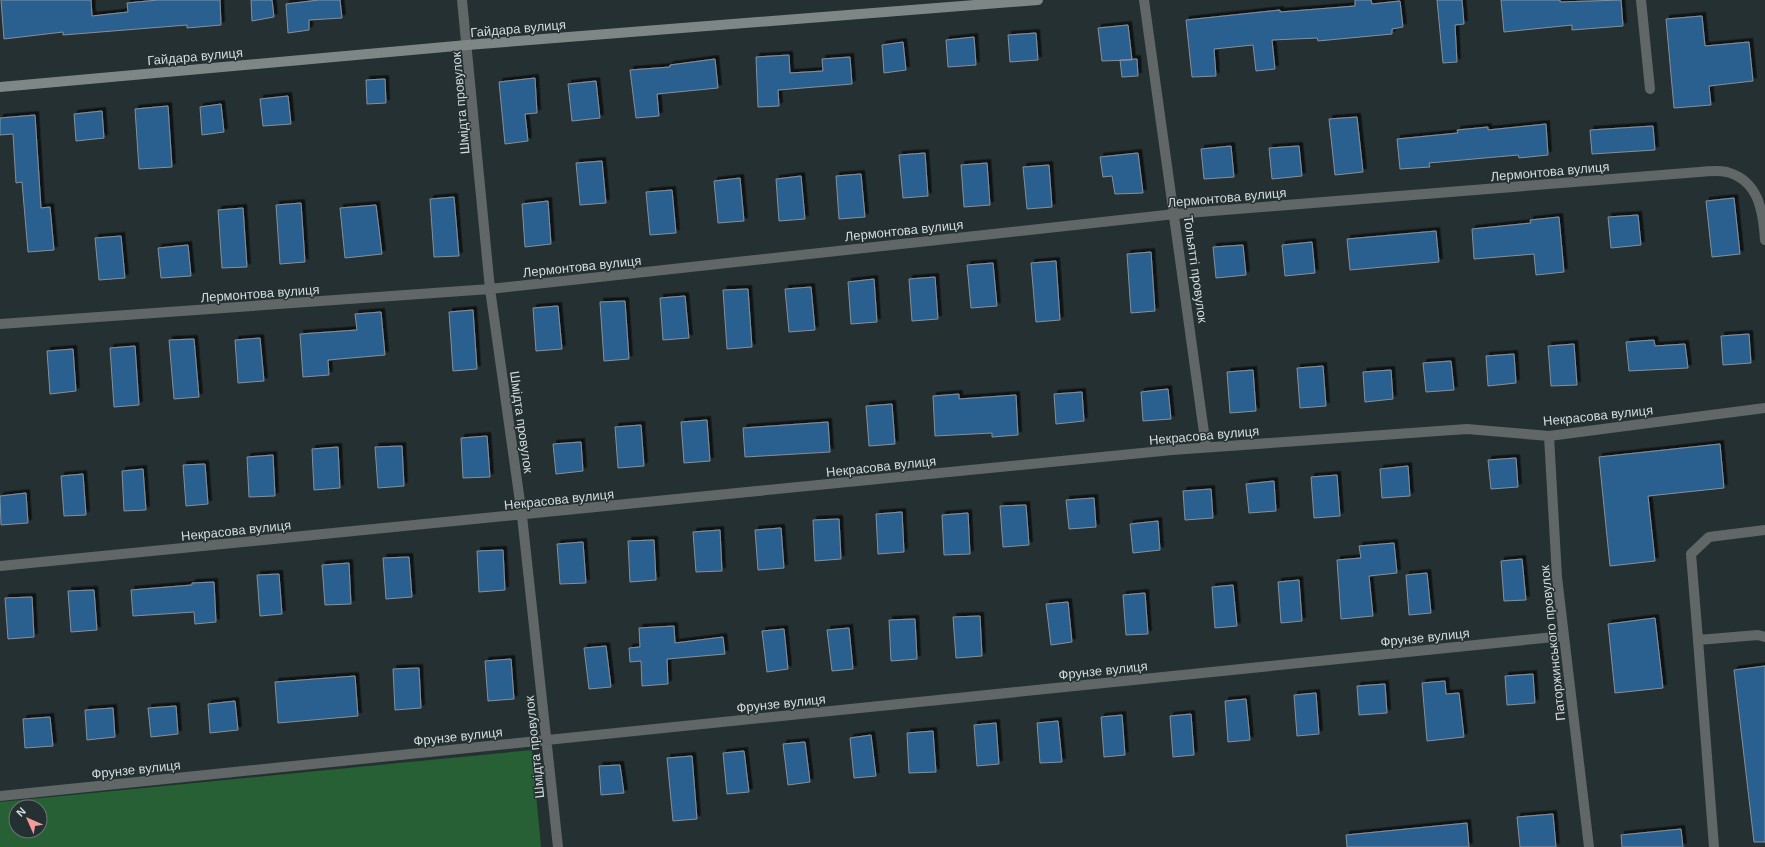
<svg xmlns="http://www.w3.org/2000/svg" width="1765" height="847" viewBox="0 0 1765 847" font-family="Helvetica,sans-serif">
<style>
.green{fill:#266034;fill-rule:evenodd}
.building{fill:#2b608f;stroke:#868f98;filter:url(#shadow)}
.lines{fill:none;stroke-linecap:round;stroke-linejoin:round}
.lane{stroke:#616766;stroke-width:10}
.street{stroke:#616766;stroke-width:10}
.secondary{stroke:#7e8785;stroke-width:10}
.labels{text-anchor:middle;stroke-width:3;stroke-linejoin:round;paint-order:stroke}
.street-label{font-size:13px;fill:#d4dbdd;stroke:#253033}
</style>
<defs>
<filter id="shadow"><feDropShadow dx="3.5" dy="-3.5" stdDeviation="0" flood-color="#0009"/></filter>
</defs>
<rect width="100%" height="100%" fill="#253033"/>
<path class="green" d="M532,750L541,847H0V802ZM16,807H40V831H16Z"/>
<path class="building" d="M1,0H91L92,16L128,12L127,3L158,0H220L221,25L187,28V25L63,35V32L4,39Z
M251,0H272L274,17L252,21Z
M319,0H340L342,18L309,20V30L288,33L286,4Z
M1355,0H1371L1372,4L1400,1L1403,27L1392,29V34L1318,41L1317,38L1272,40L1275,69L1256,71L1253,45L1214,49L1216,76L1192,77L1186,20L1280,10V12L1355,6Z
M1437,0H1462L1464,24L1455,25L1457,62L1443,63Z
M1501,0H1560V2L1621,0L1623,26L1572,30V25L1504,32Z
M1702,16L1705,46L1749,42L1753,81L1709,86L1711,105L1674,108L1666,19Z
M1128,25L1132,60L1102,61L1098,28Z
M1036,33L1038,60L1010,62L1008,35Z
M974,37L976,65L948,67L946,40Z
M903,42L906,70L884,73L882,45Z
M789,55L790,73L823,71L822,59L850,57L852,84L778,90L779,106L758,107L756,57Z
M715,59L718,88L657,94L659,116L636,118L630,70L670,67V65Z
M1137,59L1138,76L1122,77L1120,60Z
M535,78L537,113L525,114L528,141L505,144L499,82Z
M385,79L386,103L367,104L366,80Z
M596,81L600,118L572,121L568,84Z
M288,96L291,124L263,126L260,99Z
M221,104L224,132L202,135L200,107Z
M168,106L172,167L139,169L135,109Z
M102,111L104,138L76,141L74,114Z
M35,115L41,208L50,207L54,250L28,252L22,182L16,183L13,134L0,135V118Z
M1357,117L1363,172L1335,175L1329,119Z
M1546,124L1548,155L1519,158L1518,155L1429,163L1430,167L1400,169L1397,139L1458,133L1457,130L1488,127V130Z
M1653,126L1655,150L1592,154L1590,130Z
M1231,146L1234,177L1204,179L1201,149Z
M1299,146L1302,176L1272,179L1269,148Z
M925,153L928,196L903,198L899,155Z
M1138,153L1143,193L1115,194L1112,176L1103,177L1100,157Z
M602,161L606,203L580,205L576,163Z
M987,163L990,205L964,207L961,165Z
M1049,165L1052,207L1027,209L1023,167Z
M861,174L865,217L839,219L836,176Z
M801,176L805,219L779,221L776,179Z
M740,178L744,221L718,223L714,181Z
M672,190L676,233L650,235L646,192Z
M454,197L459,256L434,257L430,199Z
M1734,198L1740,254L1712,257L1706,201Z
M548,201L551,244L525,247L522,204Z
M301,203L305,262L280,264L276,205Z
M376,205L382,254L345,258L340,208Z
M243,208L247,267L222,268L218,210Z
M1638,215L1641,245L1611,248L1608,217Z
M1559,217L1564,272L1536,275L1534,254L1474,259L1472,229L1531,223L1530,220Z
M1436,231L1439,262L1350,270L1347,239Z
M121,236L125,278L99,280L95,238Z
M1312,242L1315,273L1285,276L1282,245Z
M188,245L191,276L161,278L158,248Z
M1243,245L1246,275L1216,278L1213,247Z
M1151,252L1155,311L1131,313L1127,254Z
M1056,261L1060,320L1036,322L1031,263Z
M993,263L997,306L971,308L967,265Z
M935,277L938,319L912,321L909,279Z
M874,279L877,322L851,324L848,282Z
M811,287L815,330L789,332L785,289Z
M748,289L752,347L727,349L723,290Z
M685,296L689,338L663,340L660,298Z
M625,301L629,359L604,361L600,302Z
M558,306L562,349L536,351L533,308Z
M473,310L477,369L453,371L449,312Z
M381,312L385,355L328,360L329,375L303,377L300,334L357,330L355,314Z
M1749,334L1751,363L1723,365L1721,336Z
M260,338L264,381L238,383L235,340Z
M194,339L199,397L174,399L169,340Z
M1654,340L1655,346L1685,344L1688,368L1629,371L1626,342Z
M1574,344L1577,385L1551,386L1548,346Z
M135,346L139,405L114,407L110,348Z
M73,349L76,391L50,394L47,351Z
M1514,354L1516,383L1488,386L1486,356Z
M1451,361L1454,390L1426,392L1423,363Z
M1323,366L1326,406L1300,408L1297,368Z
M1253,370L1256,411L1230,413L1227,372Z
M1391,370L1393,399L1365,402L1363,372Z
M1168,389L1171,419L1143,421L1141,392Z
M1082,392L1084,421L1056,424L1054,394Z
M959,394V399L1016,395L1018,435L992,437V433L935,436L933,396Z
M892,404L895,444L869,446L866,406Z
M707,420L710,461L684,463L681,422Z
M828,422L830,452L745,457L743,428Z
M641,425L644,466L618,468L615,427Z
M487,436L490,477L463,478L461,438Z
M581,442L583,471L556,474L553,444Z
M1720,444L1724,488L1648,496L1655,561L1610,566L1599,457Z
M402,446L404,486L378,488L375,447Z
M338,447L340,488L314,490L312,449Z
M273,455L275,496L249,497L247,457Z
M1516,458L1518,487L1491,489L1488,460Z
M205,464L208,504L186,506L183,465Z
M1408,466L1410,496L1382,498L1380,469Z
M143,469L146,510L124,511L122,471Z
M83,474L86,515L64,516L61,476Z
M1337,475L1340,516L1314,518L1311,477Z
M1274,481L1276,511L1249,513L1246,484Z
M1211,489L1213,518L1185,520L1183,491Z
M26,493L28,523L1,525L0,496Z
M1094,498L1096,527L1069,529L1066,500Z
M1026,505L1029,545L1003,547L1000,506Z
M902,512L904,552L878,554L876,514Z
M968,513L970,554L944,555L942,515Z
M839,519L841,559L815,561L813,520Z
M1158,521L1160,550L1133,553L1130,524Z
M781,528L784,568L758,570L755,530Z
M720,530L722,571L696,572L693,532Z
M654,540L656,580L630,582L628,541Z
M583,542L586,583L560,584L557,544Z
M1394,543L1397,573L1369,576L1373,616L1341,619L1337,560L1361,558L1359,546Z
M503,550L505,590L479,592L477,551Z
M409,557L412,597L386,599L383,558Z
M1522,559L1526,600L1504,601L1501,561Z
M349,563L351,604L325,605L322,565Z
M1427,573L1431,613L1409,615L1406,575Z
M279,574L282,614L260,616L257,575Z
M1299,580L1302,621L1281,623L1278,582Z
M214,582L216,622L195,624L194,612L133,616L131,590L192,585V583Z
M1233,585L1237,626L1215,628L1212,587Z
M94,590L97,630L71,632L68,591Z
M1145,593L1148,634L1126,635L1123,595Z
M32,597L34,637L8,639L5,598Z
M1068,602L1072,642L1051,645L1046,604Z
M980,616L982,656L956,658L953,617Z
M1655,618L1663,688L1615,693L1608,624Z
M915,619L917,659L891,661L889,620Z
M674,626L675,643L723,637L725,654L667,659L668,684L642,686L641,661L630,662L629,648L640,647L639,628Z
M849,628L853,669L832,671L827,630Z
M784,629L788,669L767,672L762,631Z
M606,646L611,687L589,689L584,648Z
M511,659L514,699L488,701L485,661Z
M1765,666V842H1754L1734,670Z
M419,668L421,708L395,710L393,669Z
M1533,674L1535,703L1507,705L1505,676Z
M355,676L358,716L278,723L275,682Z
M1445,681L1446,694L1459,693L1464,737L1427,741L1422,683Z
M1385,684L1387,713L1359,715L1357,686Z
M1316,693L1319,734L1297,736L1294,695Z
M1246,699L1250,740L1228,742L1225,701Z
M235,701L238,730L210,733L208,704Z
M176,706L178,734L151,737L148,708Z
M113,708L115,737L87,740L85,710Z
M1191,714L1194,755L1173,757L1170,716Z
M1122,715L1125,755L1104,757L1101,717Z
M50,717L53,746L25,748L23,719Z
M1058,721L1062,762L1040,763L1037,723Z
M996,723L999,764L977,766L974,725Z
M933,731L936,772L909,773L907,733Z
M871,735L876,776L854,778L850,738Z
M805,742L810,782L788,785L783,744Z
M744,751L749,792L727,794L723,753Z
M692,756L697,819L673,821L667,758Z
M620,765L624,793L601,795L599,766Z
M1553,814L1556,847H1520L1517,817Z
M1467,823L1469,847H1347L1346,835Z
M1681,829L1683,847H1622L1621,835Z"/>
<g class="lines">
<path class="lane" d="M1641,0L1650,89
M1698,640L1691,554L1709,537L1765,530
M1714,847L1698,640L1758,635L1765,637"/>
<path class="street" d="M462,0L490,289L522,516L558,847
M1144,0L1206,447
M0,324L490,289L1175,214L1699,172C1708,171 1718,170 1727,172C1759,181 1763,211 1765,240
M1549,436L1557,577L1589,847
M0,566L1172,450L1467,429L1549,436L1765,408
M0,796L1564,636"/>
<path class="secondary" d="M0,87L467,45L1038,0"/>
</g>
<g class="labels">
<g class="street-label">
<text transform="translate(518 28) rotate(-5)" y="5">Гайдара вулиця</text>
<text transform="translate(195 56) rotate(-5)" y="5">Гайдара вулиця</text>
<text transform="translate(460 103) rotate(-95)" y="5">Шмідта провулок</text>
<text transform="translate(1550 171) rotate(-5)" y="5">Лермонтова вулиця</text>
<text transform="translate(1227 197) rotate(-5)" y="5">Лермонтова вулиця</text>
<text transform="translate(904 230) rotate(-6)" y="5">Лермонтова вулиця</text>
<text transform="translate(582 266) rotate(-6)" y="5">Лермонтова вулиця</text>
<text transform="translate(1196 269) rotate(82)" y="5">Тольятті провулок</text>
<text transform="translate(260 293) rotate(-4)" y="5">Лермонтова вулиця</text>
<text transform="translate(1598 415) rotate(-6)" y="5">Некрасова вулиця</text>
<text transform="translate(522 422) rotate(82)" y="5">Шмідта провулок</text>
<text transform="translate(1204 435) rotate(-5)" y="5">Некрасова вулиця</text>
<text transform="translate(881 466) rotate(-6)" y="5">Некрасова вулиця</text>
<text transform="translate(559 499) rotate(-6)" y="5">Некрасова вулиця</text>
<text transform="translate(236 530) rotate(-6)" y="5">Некрасова вулиця</text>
<text transform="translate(1425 637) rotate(-6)" y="5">Фрунзе вулиця</text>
<text transform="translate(1552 643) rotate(-96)" y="5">Паторжинського провулок</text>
<text transform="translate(1103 670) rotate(-6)" y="5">Фрунзе вулиця</text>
<text transform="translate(781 703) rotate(-6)" y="5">Фрунзе вулиця</text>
<text transform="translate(458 736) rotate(-6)" y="5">Фрунзе вулиця</text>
<text transform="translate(534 747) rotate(-96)" y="5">Шмідта провулок</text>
<text transform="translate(136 769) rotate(-6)" y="5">Фрунзе вулиця</text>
</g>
</g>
<g transform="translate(28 819) rotate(315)"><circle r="19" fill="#253033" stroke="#6b7477"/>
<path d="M0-3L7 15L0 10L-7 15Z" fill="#f59b9b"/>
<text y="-6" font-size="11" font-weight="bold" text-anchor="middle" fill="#d4dbdd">N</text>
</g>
</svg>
